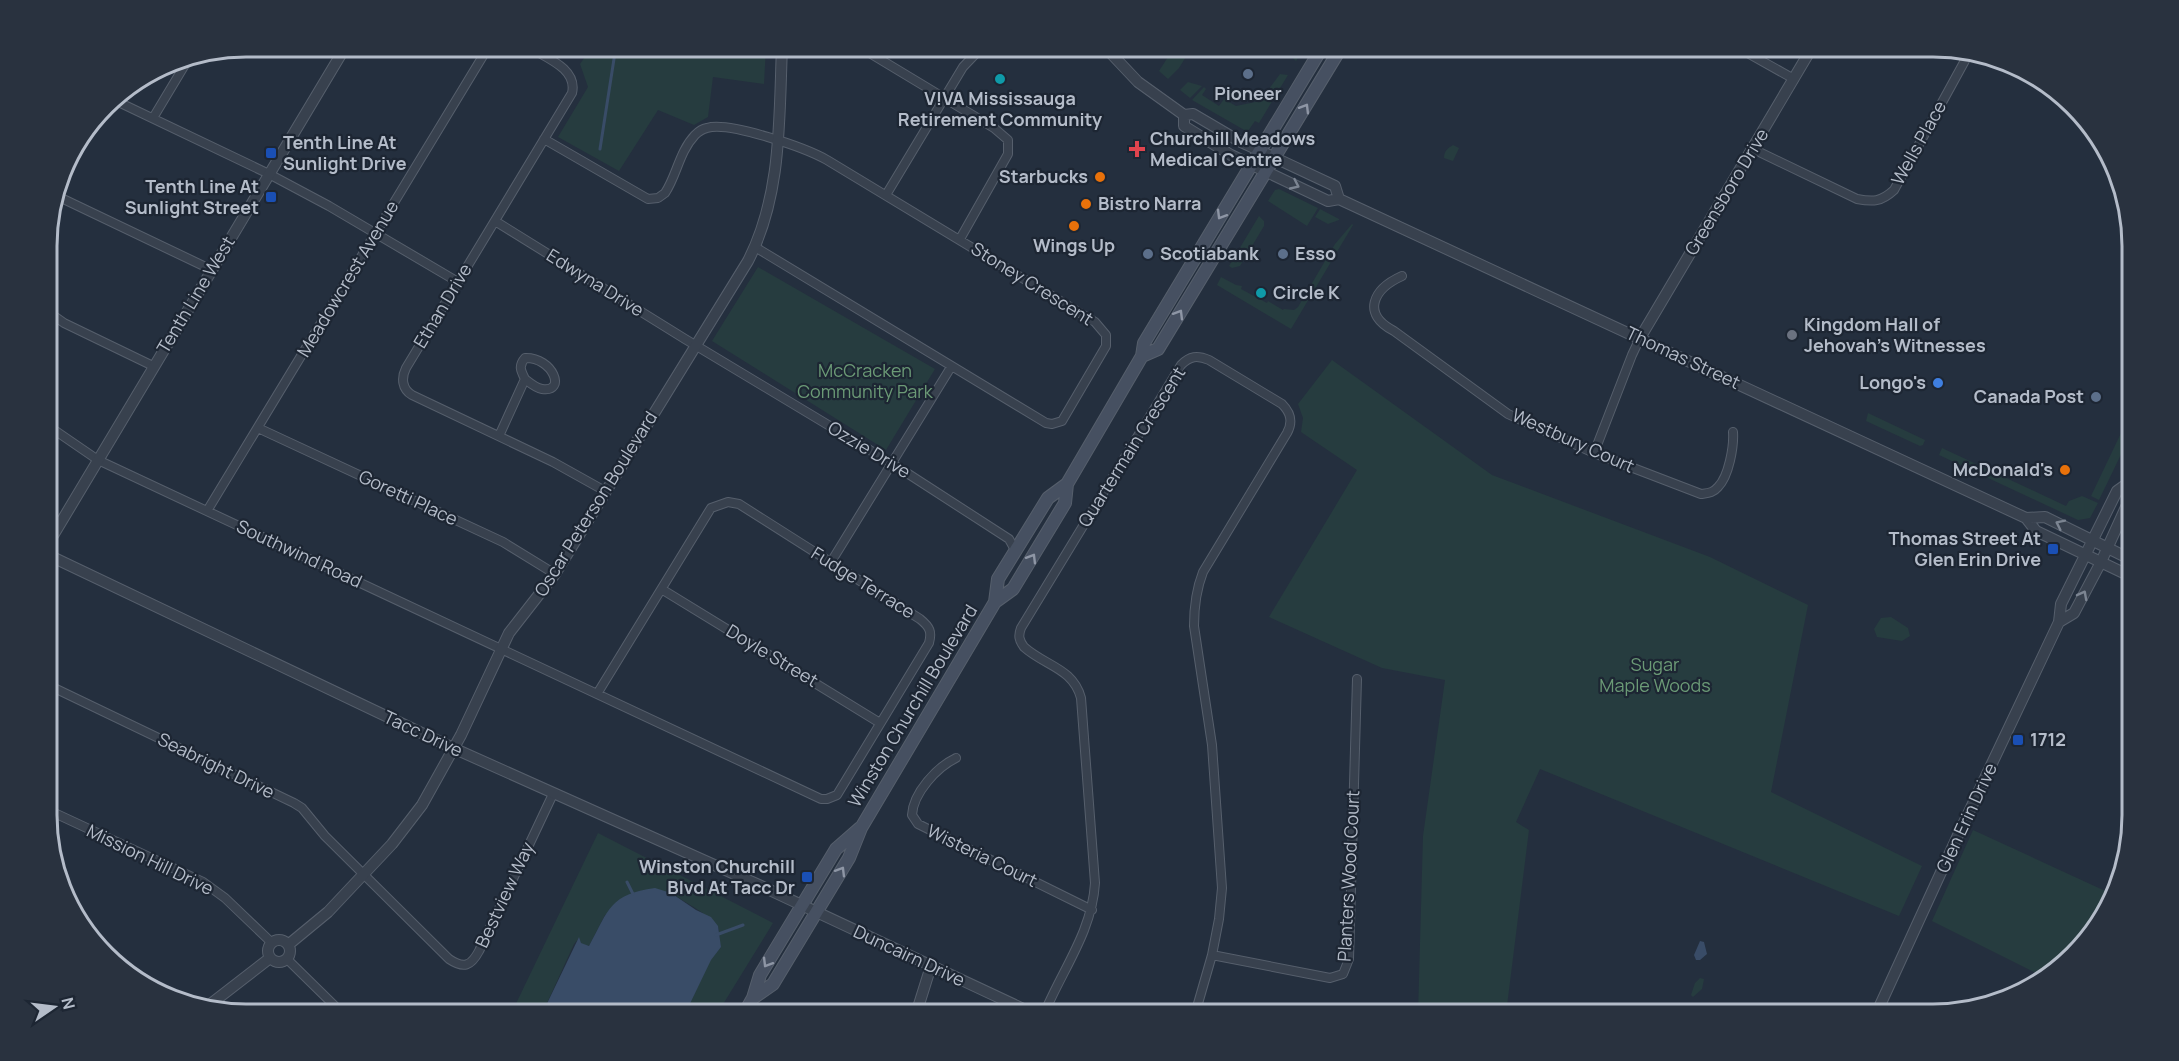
<svg xmlns="http://www.w3.org/2000/svg" width="2179" height="1061" viewBox="0 0 2179 1061" font-family="Manrope,sans-serif">
<style>
.green{fill:#263c3f}
.water{fill:#394c67}
.lines{fill:none;stroke-linecap:round;stroke-linejoin:round}
.stream{stroke:#394c67;stroke-width:3}
.minor-casing{stroke:#565f6c;stroke-width:10}
.tertiary-casing{stroke:#565f6c;stroke-width:12}
.secondary-casing{stroke:#565f6c;stroke-width:14}
.minor{stroke:#38414e;stroke-width:8}
.tertiary{stroke:#38414e;stroke-width:10}
.secondary{stroke:#465061;stroke-width:12}
.oneway{stroke:#8e96a5}
.oneway2{stroke:#7c8592}
.service-dot{fill:#5c6f8a;stroke:#1d2633;stroke-width:2}
.culture-dot{fill:#0f9aa8;stroke:#1d2633;stroke-width:2}
.health-dot{fill:#e0444e;stroke:#1d2633;stroke-width:2}
.transit-dot{fill:#1a4fb4;stroke:#1d2633;stroke-width:2}
.food-dot{fill:#e8710a;stroke:#1d2633;stroke-width:2}
.worship-dot{fill:#6b7280;stroke:#1d2633;stroke-width:2}
.shop-dot{fill:#3f7fe0;stroke:#1d2633;stroke-width:2}
.labels{text-anchor:middle;stroke-width:4.5;stroke-linejoin:round;paint-order:stroke}
.poi-label{font-size:18px;font-weight:bold;fill:#b4bcc9;stroke:#1d2633;text-anchor:start}
.street-label{font-size:18px;fill:#b4bcc9;stroke:#1d2633}
.park-label{font-size:18px;fill:#6b9a76;stroke:#1d2633}
.rim{fill:none;stroke:#b4bcc9;stroke-width:3}
</style>
<rect width="100%" height="100%" fill="#242f3e"/>
<path class="green" d="M1175,46L1192,47L1179,68L1168,79L1159,71Z
M592,47H766L764,84L713,77L708,117L694,125L658,110L619,171L558,137L588,87L580,64Z
M1281,47H1295L1302,51L1296,61Z
M1280,74L1288,75L1259,123L1255,121L1248,131H1246L1192,100L1204,87L1206,89L1202,95L1219,106L1224,99L1236,106L1260,101Z
M1188,82L1202,86L1190,98L1180,90Z
M1453,145L1459,148L1453,161L1444,158C1444,151 1448,148 1453,145Z
M1279,189L1318,208L1307,226L1268,201L1275,190Z
M1320,209L1339,219V220L1328,224L1315,217Z
M1259,216L1264,221V226L1240,266L1232,268L1229,266Z
M1352,224L1353,225L1291,329L1217,285L1221,277L1236,285L1242,286L1241,289L1267,303L1268,301L1283,310L1284,309L1294,310L1298,307L1335,244Z
M758,267L935,369L886,450L712,341Z
M1332,360L1492,475L1710,557L1808,605L1771,792L1922,866L1899,916L1540,769L1516,822L1529,830L1506,1014H1418L1423,836L1445,680L1382,668L1269,617L1357,470L1301,432L1303,418L1298,404Z
M2126,405L2131,406L2130,436L2122,430L2131,411L2125,408Z
M1868,413L1925,440L1923,445L1920,446L1866,421Z
M2121,433L2129,438L2099,500L2091,496Z
M1942,448L2066,506L2069,501L2082,496L2098,503L2090,518L2078,520L1939,455Z
M1891,617L1908,628L1910,636L1902,641L1877,637L1874,629L1881,618Z
M1973,830L2114,895L2112,903L2046,978L1932,921Z
M598,833L773,923L717,1014H685L710,960L721,947C719,941 720,933 718,927C715,918 681,900 671,893L605,915L589,946L581,944L579,938L574,944L542,1014H511Z
M1700,978L1704,979L1702,989L1693,997L1691,995L1695,983Z"/>
<path class="water" d="M655,888L671,893L696,910L711,917L718,926L721,947L711,960L685,1014H542L579,937L581,943L589,946C609,909 610,894 655,888Z
M1700,941L1704,942L1707,954L1700,960H1696L1694,955Z"/>
<g class="lines">
<path class="stream" d="M600,149L616,46
M627,882L633,894
M716,935L743,925"/>
<defs>
<path id="minor" d="M527,46C544,57 578,68 572,93L406,368C401,378 402,389 412,395L553,462L605,491
M858,46L994,128L1008,140V154L960,239
M1735,46L1794,79
M112,99L269,174L329,206L458,282
M153,118L189,58
M544,139L648,199L658,198L665,193C677,175 679,152 695,135C698,132 702,129 707,128C729,121 806,148 827,160L1095,322L1106,335V346L1062,421L1052,424L1046,423L755,247
M1753,149L1857,199C1873,202 1881,202 1894,190L1968,55
M886,195L963,67L983,46
M57,196L212,270
M495,221L685,339L893,464L1009,539L1014,548V553
M1402,276C1373,289 1361,314 1394,331L1508,414L1594,453L1701,494C1708,493 1713,493 1718,487C1729,476 1734,446 1733,432
M47,311L64,323L153,366
M47,425L98,460L821,799H827L837,795L929,643C932,632 930,627 920,619L739,504L728,502L711,508L597,694
M258,428L503,542L555,574
M499,436L525,379C521,371 518,366 525,358C553,357 567,393 542,389C536,388 530,383 525,379
M1594,453L1632,355L1640,338
M207,511L489,46
M831,562L951,367
M663,590L880,723
M48,685L294,803L302,808L325,836L449,959C464,969 471,966 479,951L553,794
M956,758C937,767 913,793 912,815L918,824L1092,910
M48,810L203,882L225,898L272,943
M1212,955L1330,978L1343,974L1349,959L1357,679
M287,959L343,1014
M136,976L160,994
M1044,1014C1062,970 1092,932 1095,883L1081,698C1073,668 1045,666 1024,647C1019,640 1018,636 1021,628L1181,365C1190,356 1197,355 1209,360L1282,404C1291,413 1293,422 1287,433L1203,572C1196,590 1194,607 1194,626L1212,745L1222,888L1219,919L1212,955L1195,1014"/>
<path id="tertiary" d="M1104,46L1138,82L1184,115L1193,114L1239,141L1335,186L1339,199
M1184,115V126L1231,155L1328,201L1339,199L2026,518L2036,531L2132,577
M1640,338L1813,46
M2026,518L2045,517L2132,560
M48,544L346,46
M48,555L453,748L759,885L1034,1014
M2059,622L2074,613L2101,562L2131,496L2132,479
M268 951a11 11 0 1 1 22 0a11 11 0 1 1-22 0Z
M288,945L328,912L392,844L422,805L461,735L509,633L555,574L748,261C782,195 779,119 782,46
M208,1006L270,958
M916,1014L931,966
M1876,1014L1959,833L2059,622L2061,604L2117,491L2131,481"/>
<path id="secondary" d="M1142,356L1158,349L1342,46
M995,602L998,579L1048,498L1067,484L1142,356L1144,343L1323,46
M753,998L773,984L849,858L861,828L995,602L1013,589L1065,503L1067,484
M744,1014L753,998L760,975L836,849L860,828"/>
</defs>
<use href="#minor" class="minor-casing"/>
<use href="#tertiary" class="tertiary-casing"/>
<use href="#secondary" class="secondary-casing"/>
<use href="#minor" class="minor"/>
<use href="#tertiary" class="tertiary"/>
<use href="#secondary" class="secondary"/>
</g>
<defs><path id="oneway-chevron" d="M-2-3.5L2.5 0L-2 3.5" fill="none" stroke-width="1.6" stroke-linecap="round" stroke-linejoin="round" transform="scale(1.5)"/></defs>
<g class="oneway">
<use href="#oneway-chevron" transform="translate(1305 108) rotate(-59)"/>
<use href="#oneway-chevron" transform="translate(1221 215) rotate(121)"/>
<use href="#oneway-chevron" transform="translate(1179 314) rotate(-59)"/>
<use href="#oneway-chevron" transform="translate(1032 558) rotate(-59)"/>
<use href="#oneway-chevron" transform="translate(841 871) rotate(-59)"/>
<use href="#oneway-chevron" transform="translate(767 963) rotate(121)"/>
</g>
<g class="oneway2">
<use href="#oneway-chevron" transform="translate(1295 185) rotate(25)"/>
<use href="#oneway-chevron" transform="translate(2060 524) rotate(-154)"/>
<use href="#oneway-chevron" transform="translate(2083 595) rotate(-62)"/>
</g>
<g class="service-dot">
<circle cx="1248" cy="74" r="6"/>
<circle cx="1148" cy="254" r="6"/>
<circle cx="1283" cy="254" r="6"/>
<circle cx="2096" cy="397" r="6"/>
</g>
<g class="culture-dot">
<circle cx="1000" cy="79" r="6"/>
<circle cx="1261" cy="293" r="6"/>
</g>
<path class="health-dot" d="M1134 140h6v6h6v6h-6v6h-6v-6h-6v-6h6z"/>
<g class="transit-dot">
<rect x="265" y="147" width="12" height="12" rx="3"/>
<rect x="265" y="191" width="12" height="12" rx="3"/>
<rect x="2047" y="543" width="12" height="12" rx="3"/>
<rect x="2012" y="734" width="12" height="12" rx="3"/>
<rect x="801" y="871" width="12" height="12" rx="3"/>
</g>
<g class="food-dot">
<circle cx="1100" cy="177" r="6"/>
<circle cx="1086" cy="204" r="6"/>
<circle cx="1074" cy="226" r="6"/>
<circle cx="2065" cy="470" r="6"/>
</g>
<circle class="worship-dot" cx="1792" cy="335" r="6"/>
<circle class="shop-dot" cx="1938" cy="383" r="6"/>
<g class="labels">
<g class="poi-label">
<text x="1248" y="100" text-anchor="middle">Pioneer</text>
<text x="1000" y="105" text-anchor="middle">V!VA Mississauga<tspan x="1000" dy="21">Retirement Community</tspan></text>
<text x="1150" y="145">Churchill Meadows<tspan x="1150" dy="21">Medical Centre</tspan></text>
<text x="283" y="149">Tenth Line At<tspan x="283" dy="21">Sunlight Drive</tspan></text>
<text x="1088" y="183" text-anchor="end">Starbucks</text>
<text x="259" y="193" text-anchor="end">Tenth Line At<tspan x="259" dy="21">Sunlight Street</tspan></text>
<text x="1098" y="210">Bistro Narra</text>
<text x="1074" y="252" text-anchor="middle">Wings Up</text>
<text x="1160" y="260">Scotiabank</text>
<text x="1295" y="260">Esso</text>
<text x="1273" y="299">Circle K</text>
<text x="1804" y="331">Kingdom Hall of<tspan x="1804" dy="21">Jehovah's Witnesses</tspan></text>
<text x="1926" y="389" text-anchor="end">Longo's</text>
<text x="2084" y="403" text-anchor="end">Canada Post</text>
<text x="2053" y="476" text-anchor="end">McDonald's</text>
<text x="2041" y="545" text-anchor="end">Thomas Street At<tspan x="2041" dy="21">Glen Erin Drive</tspan></text>
<text x="2030" y="746">1712</text>
<text x="795" y="873" text-anchor="end">Winston Churchill<tspan x="795" dy="21">Blvd At Tacc Dr</tspan></text>
</g>
<g class="street-label">
<text transform="translate(1919 143) rotate(-61)" y="6">Wells Place</text>
<text transform="translate(1727 192) rotate(-59)" y="6">Greensboro Drive</text>
<text transform="translate(348 279) rotate(-59)" y="6">Meadowcrest Avenue</text>
<text transform="translate(595 283) rotate(32)" y="6">Edwyna Drive</text>
<text transform="translate(1032 284) rotate(32)" y="6">Stoney Crescent</text>
<text transform="translate(196 295) rotate(-59)" y="6">Tenth Line West</text>
<text transform="translate(443 306) rotate(-59)" y="6">Ethan Drive</text>
<text transform="translate(1683 358) rotate(25)" y="6">Thomas Street</text>
<text transform="translate(1573 441) rotate(24)" y="6">Westbury Court</text>
<text transform="translate(1132 447) rotate(-58)" y="6">Quartermain Crescent</text>
<text transform="translate(869 450) rotate(31)" y="6">Ozzie Drive</text>
<text transform="translate(408 498) rotate(25)" y="6">Goretti Place</text>
<text transform="translate(596 504) rotate(-58)" y="6">Oscar Peterson Boulevard</text>
<text transform="translate(299 554) rotate(25)" y="6">Southwind Road</text>
<text transform="translate(863 583) rotate(32)" y="6">Fudge Terrace</text>
<text transform="translate(772 656) rotate(31)" y="6">Doyle Street</text>
<text transform="translate(913 706) rotate(-59)" y="6">Winston Churchill Boulevard</text>
<text transform="translate(423 734) rotate(25)" y="6">Tacc Drive</text>
<text transform="translate(216 766) rotate(26)" y="6">Seabright Drive</text>
<text transform="translate(1967 818) rotate(-65)" y="6">Glen Erin Drive</text>
<text transform="translate(982 856) rotate(26)" y="6">Wisteria Court</text>
<text transform="translate(150 860) rotate(26)" y="6">Mission Hill Drive</text>
<text transform="translate(1349 876) rotate(-87)" y="6">Planters Wood Court</text>
<text transform="translate(505 895) rotate(-65)" y="6">Bestview Way</text>
<text transform="translate(909 956) rotate(25)" y="6">Duncairn Drive</text>
</g>
<g class="park-label">
<text x="865" y="377">McCracken<tspan x="865" dy="21">Community Park</tspan></text>
<text x="1655" y="671">Sugar<tspan x="1655" dy="21">Maple Woods</tspan></text>
</g>
</g>
<path d="M0 0H2179V1061H0ZM246 57H1933A189 189 0 0 1 2122 246V815A189 189 0 0 1 1933 1004H246A189 189 0 0 1 57 815V246A189 189 0 0 1 246 57Z" fill="#29323f" fill-rule="evenodd"/>
<path class="rim" d="M246 57H1933A189 189 0 0 1 2122 246V815A189 189 0 0 1 1933 1004H246A189 189 0 0 1 57 815V246A189 189 0 0 1 246 57Z"/>
<g transform="translate(54 1007) rotate(76)" stroke="#1d2633" stroke-width="4.5" paint-order="stroke">
<path d="M0-4.5L10 22L0 15L-10 22Z" fill="#b4bcc9"/>
<text y="-9" font-size="16" font-weight="bold" text-anchor="middle" fill="#b4bcc9">N</text>
</g>
</svg>
